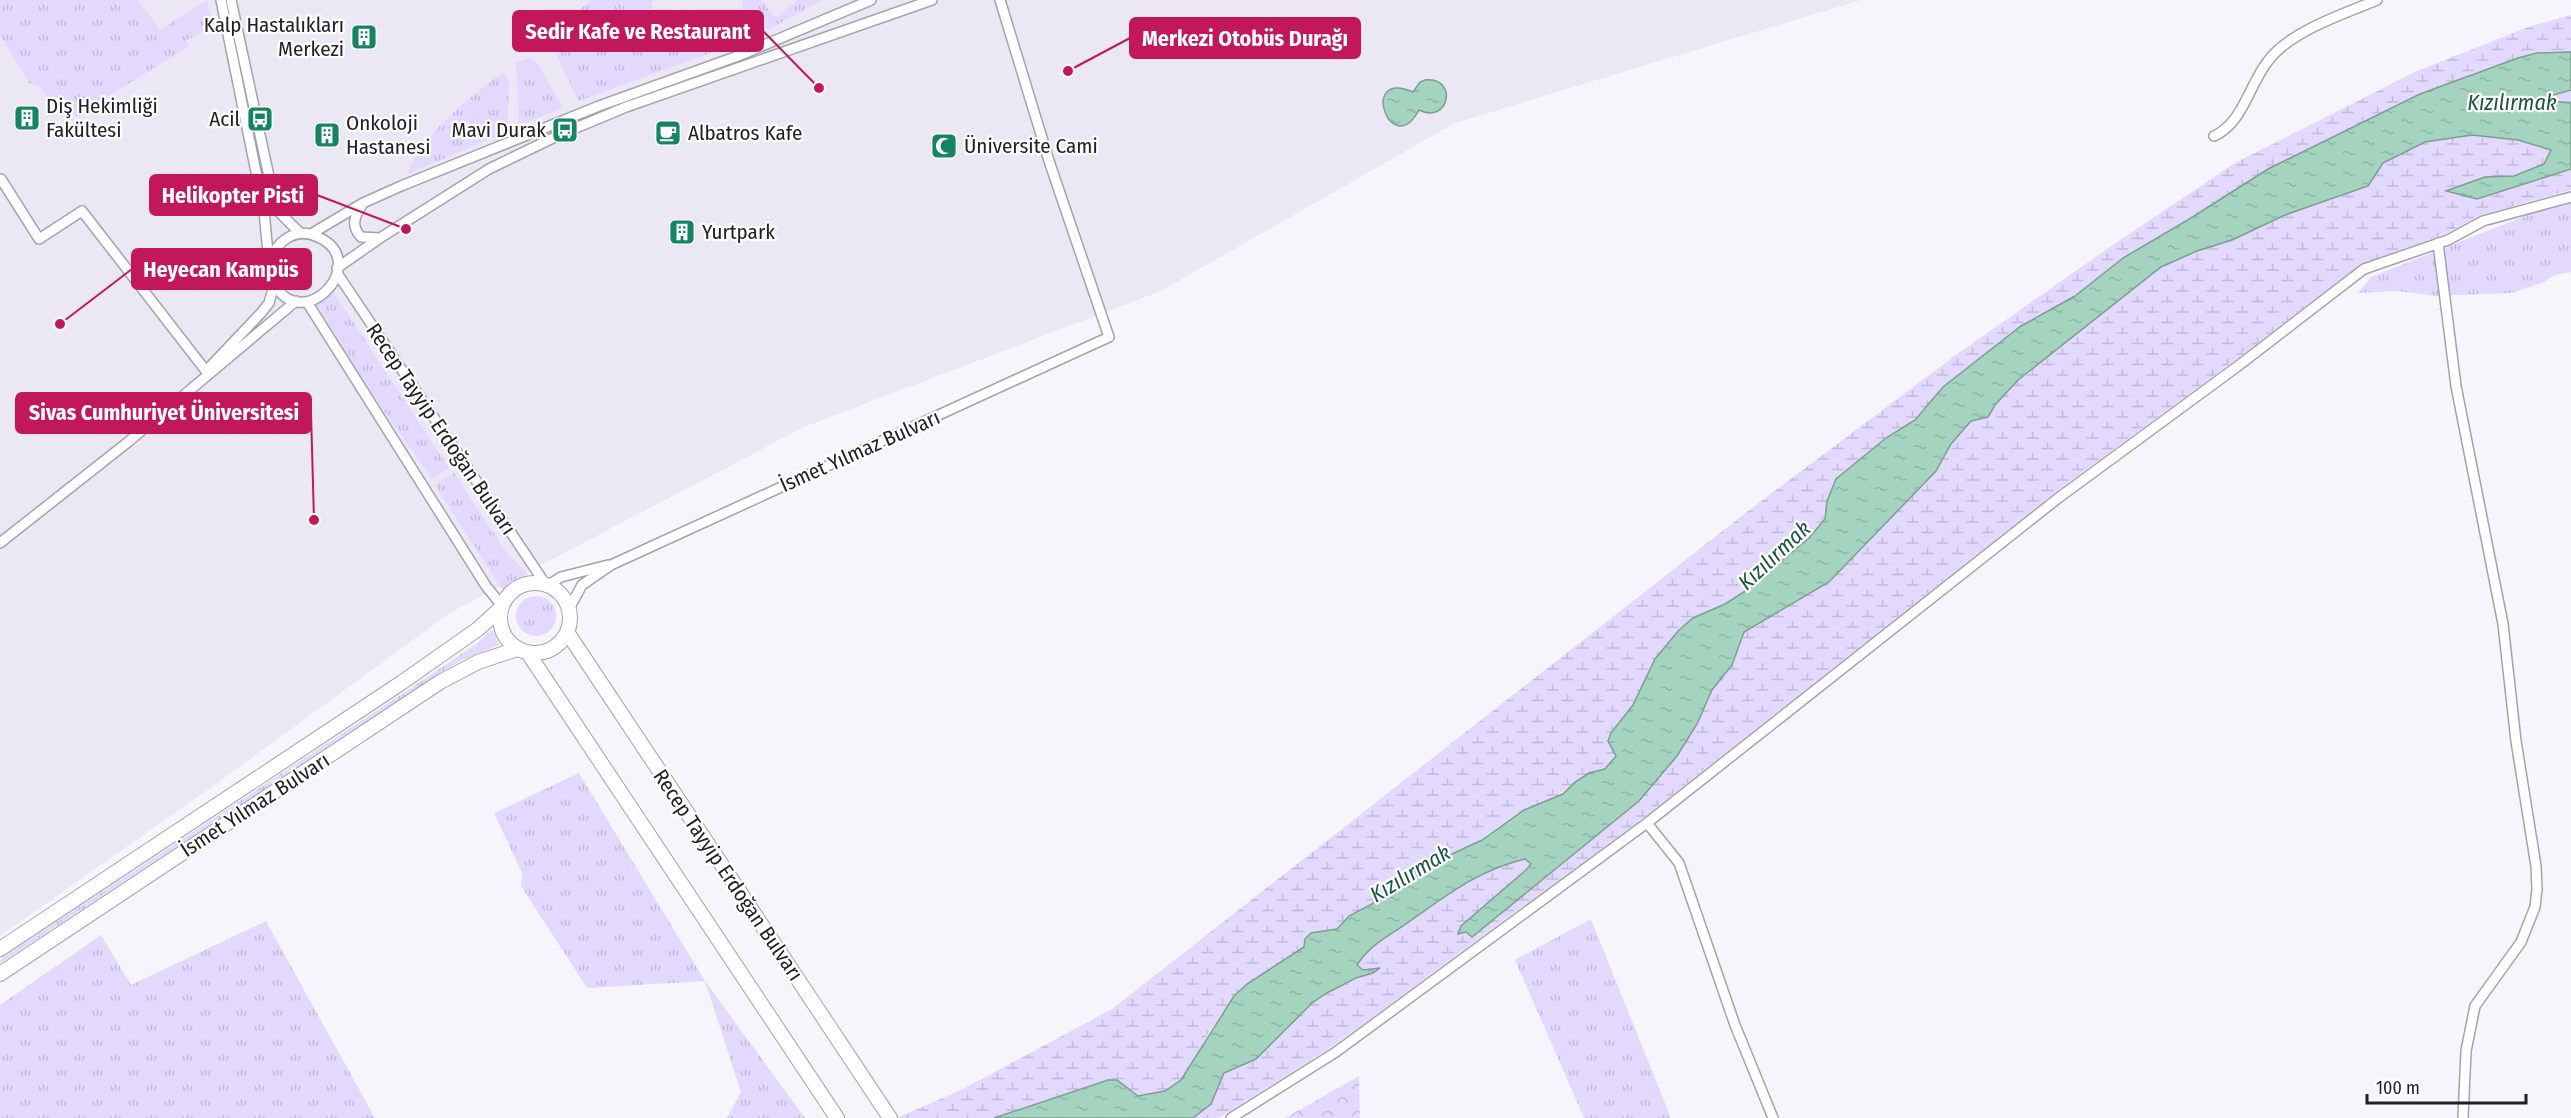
<svg xmlns="http://www.w3.org/2000/svg" width="2571" height="1118" viewBox="0 0 2571 1118" font-family="'Fira Sans Condensed',sans-serif">
<style>
.built{fill:#ebe7f5}
.grass{fill:url(#grass-tufts)}
.forest{fill:url(#forest-crowns)}
.wetland{fill:url(#wetland-marsh)}
.water{fill:url(#water-ripples);stroke:#7d9e90;stroke-width:1.5}
.lines{fill:none;stroke-linecap:round;stroke-linejoin:round}
.street-casing{stroke:#a4a3a9;stroke-width:12}
.secondary-casing{stroke:#a4a3a9;stroke-width:16}
.street{stroke:#fff;stroke-width:9}
.secondary{stroke:#fff;stroke-width:14}
.labels{text-anchor:middle;stroke-width:4.5;stroke-linejoin:round;paint-order:stroke}
.poi-label{font-size:21px;fill:#212023;stroke:#fff;text-anchor:start}
.street-label{font-size:21px;fill:#212023;stroke:#fff}
.water-label{font-size:22px;font-style:italic;fill:#1a5440;stroke:#fff}
.leader{fill:none;stroke:#c2185b;stroke-width:2}
.callout-dot{fill:#c2185b;stroke:#fff;stroke-width:2}
.callout{fill:#c2185b;stroke:#c2185b;stroke-width:2}
.callout-label{font-size:22px;text-anchor:middle;font-weight:bold;fill:#fff}
</style>
<defs>
<pattern id="grass-tufts" width="24" height="20" patternUnits="userSpaceOnUse" patternTransform="scale(1.5)"><rect width="24" height="20" fill="#e3d9ff"/><path d="M3 7l-1-3M5 7V3M7 7l1-3M15 17l-1-3M17 17v-4M19 17l1-3" fill="none" stroke="#c2bada"/></pattern>
<pattern id="forest-crowns" width="20" height="18" patternUnits="userSpaceOnUse" patternTransform="scale(1.5)"><rect width="20" height="18" fill="#e3d9ff"/><path d="M2 6a3 3 0 1 1 6 0M12 15a3 3 0 1 1 6 0" fill="none" stroke="#c2bada"/></pattern>
<pattern id="wetland-marsh" width="20" height="14" patternUnits="userSpaceOnUse" patternTransform="scale(1.5)"><rect width="20" height="14" fill="#e3d9ff"/><path d="M1 5h8M5 5V1M11 12h8M15 12V8" fill="none" stroke="#c2bada"/></pattern>
<pattern id="water-ripples" width="26" height="14" patternUnits="userSpaceOnUse" patternTransform="scale(1.5)"><rect width="26" height="14" fill="#a4d4bf"/><path d="M2 4q2-2 4 0t4 0M15 11q2-2 4 0t4 0" fill="none" stroke="#8db6a4"/></pattern>
</defs>
<rect width="100%" height="100%" fill="#f7f5fc"/>
<path class="built" d="M0,0H1861L1455,123L1161,291L804,427L450,613L216,784L0,936Z"/>
<path class="grass" d="M0,0H138L160,30L207,0L213,26L186,40L189,46L76,117L55,97L46,96L39,86L29,83L0,35Z
M592,0H653L650,11L563,27L561,24Z
M742,0H761L775,18L797,0H823L769,29L745,20Z
M653,27L710,33L713,52L578,101L553,48Z
M530,58L538,63L563,108L519,125L516,62Z
M504,72L509,84L507,132L407,174C425,131 467,99 504,72Z
M2571,203V272L2555,275L2542,283L2512,293L2435,296L2398,291L2358,293L2371,277L2535,212Z
M332,290L449,468L432,479L370,391L315,302Z
M454,473L507,553L528,574L516,579L503,591L435,485Z
M516 616a20 20 0 1 1 40 0a20 20 0 1 1-40 0Z
M492,629L499,645L462,660L435,676L0,964V959L420,682L476,644Z
M579,773L705,981L805,1118H727L741,1092L705,981L587,988L521,886L522,873L494,813Z
M1591,919L1671,1118H1584L1515,960Z
M266,921L375,1118H0V1005L101,935L131,985Z"/>
<path class="forest" d="M1359,1076L1360,1118H1285Z"/>
<path class="wetland" d="M2571,15V52L2537,53L2510,60L2184,221L2123,258L2075,296L2021,326L1937,393L1915,420L1886,438L1836,479L1827,501L1825,519L1809,538L1747,590L1725,604L1693,618L1679,630L1655,659L1633,705L1611,733L1608,741L1616,756L1605,769L1597,770L1575,782L1556,798L1516,814L1474,844L1404,876L1372,904L1349,916L1337,929L1319,931L1304,947L1247,984L1234,996L1208,1034L1186,1073L1181,1080L1165,1091L1138,1096L1100,1082L994,1118H896L959,1091L1112,1009L1748,511L1953,357L2117,242L2235,163L2417,71L2531,26Z
M2571,90V103L2550,101V95Z
M2472,135L2518,140L2551,150L2544,164L2514,176L2485,177L2477,199L2571,169V190L2481,215L2445,234L2361,264L2234,361L2053,494L1643,818L1333,1046L1219,1118H1193L1211,1104L1224,1073L1263,1052L1274,1039L1312,1003L1327,993L1379,969L1363,970L1357,965C1369,946 1389,936 1407,923C1447,895 1476,872 1525,859L1531,864L1459,933L1677,756L1697,724L1712,690L1732,665L1744,632L1829,582L1936,471L1951,444L1971,421L1988,417L1995,405L2018,380L2161,267L2197,251L2232,240L2285,215L2367,186L2383,163L2425,142Z"/>
<path class="water" d="M2571,52V90L2550,96L2551,101L2571,103V169L2477,199L2446,191L2485,177L2514,176L2544,164L2551,150L2518,140L2472,135L2425,142L2383,163L2368,186L2285,215L2232,240L2197,251L2161,267L2018,380L1995,405L1988,417L1971,421L1951,444L1936,471L1829,582L1744,632L1732,665L1712,690L1697,724L1677,756L1639,801L1472,937L1466,932L1458,934L1461,926L1526,870L1531,864L1525,859C1477,870 1442,899 1403,926C1386,937 1368,947 1357,965L1363,970L1380,968L1373,973L1356,978L1327,993L1312,1003L1256,1059L1224,1073L1211,1104L1193,1118H994L1108,1080H1117L1138,1096L1165,1091L1181,1080L1234,996L1247,984L1304,947L1305,939L1311,933L1337,929L1349,916L1372,904L1396,880L1482,840L1524,810L1563,794L1575,782L1589,773L1605,769L1616,756L1608,741L1611,733L1633,705L1655,659L1679,630L1693,618L1725,604L1747,590L1809,538L1825,519L1827,501L1836,479L1886,438L1915,420L1943,387L2021,326L2075,296L2123,258L2191,218L2268,169L2420,94L2518,58L2537,53Z
M1425,80C1459,77 1449,125 1419,110C1391,162 1358,68 1413,92L1420,82Z"/>
<g class="lines">
<defs>
<path id="street" d="M221,0L264,211L270,274C295,345 376,263 318,237C295,226 275,242 269,264
M231,0L276,209L300,233
M2214,136C2243,123 2249,85 2268,61C2290,31 2344,14 2377,0
M1,179L39,239L82,211L206,371
M362,205C354,217 351,226 361,237L379,238
M311,234L363,203L401,186L599,106L738,56L871,0
M2438,243L2456,386L2503,624L2516,741L2536,866L2537,889L2535,907L2521,942L2475,1006L2466,1051L2463,1118
M337,268L380,238L489,169L559,135L626,107L932,0
M337,273L546,585
M307,302L486,586L502,606
M206,371L261,313L269,303L274,285
M0,543L128,442L296,301
M547,586L561,577L608,565
M569,609L582,585L611,565L1109,337L1050,164L1000,0
M1647,823L1679,863L1735,1025L1773,1118
M1231,1118L1336,1052L1647,823L2057,499L2238,366L2364,269L2448,240L2483,221L2571,197"/>
<path id="secondary" d="M500 618a35 35 0 1 1 70 0a35 35 0 1 1-70 0Z
M567,632L890,1118
M528,653L837,1118
M0,949L401,683L478,629L501,608
M0,974L440,682L478,662L517,649"/>
</defs>
<use href="#street" class="street-casing"/>
<use href="#secondary" class="secondary-casing"/>
<use href="#street" class="street"/>
<use href="#secondary" class="secondary"/>
</g>
<defs>
<symbol id="building-square" viewBox="-11 -11 22 22"><rect x="-9" y="-9" width="18" height="18" rx="4" fill="#148463" stroke="#fff"/><path d="M-4-6H4V6H1V3H-1V6H-4ZM-2.5-4.3h1.7v1.8h-1.7ZM.8-4.3h1.7v1.8H.8ZM-2.5-1h1.7V.8h-1.7ZM.8-1h1.7V.8H.8Z" fill="#fff"/></symbol>
<symbol id="bus-square" viewBox="-11 -11 22 22"><rect x="-9" y="-9" width="18" height="18" rx="4" fill="#148463" stroke="#fff"/><path d="M-5-6H5V4H4V6H2V4H-2V6H-4V4H-5ZM-3.5-4V0h7V-4ZM-3.5 1.2v1.5H-2V1.2ZM2 1.2v1.5H3.5V1.2Z" fill="#fff"/></symbol>
<symbol id="cafe-square" viewBox="-11 -11 22 22"><rect x="-9" y="-9" width="18" height="18" rx="4" fill="#148463" stroke="#fff"/><path d="M-5.5-4.5H6V0H3Q3 3.5 0 3.5H-2.5Q-5.5 3.5-5.5 0ZM3-3.2v2h1.7v-2ZM-6 4.5H4V6H-6Z" fill="#fff"/></symbol>
<symbol id="mosque-square" viewBox="-11 -11 22 22"><rect x="-9" y="-9" width="18" height="18" rx="4" fill="#148463" stroke="#fff"/><path d="M3.5-4.9A6 6 0 1 0 3.5 4.9A5 5 0 1 1 3.5-4.9Z" fill="#fff"/></symbol>
</defs>
<g fill-rule="evenodd">
<use href="#building-square" x="349" y="22" width="30" height="30"/>
<use href="#building-square" x="12" y="103" width="30" height="30"/>
<use href="#bus-square" x="245" y="104" width="30" height="30"/>
<use href="#bus-square" x="550" y="115" width="30" height="30"/>
<use href="#cafe-square" x="653" y="118" width="30" height="30"/>
<use href="#building-square" x="312" y="120" width="30" height="30"/>
<use href="#mosque-square" x="929" y="131" width="30" height="30"/>
<use href="#building-square" x="667" y="217" width="30" height="30"/>
</g>
<g class="labels">
<g class="poi-label">
<text x="344" y="32" text-anchor="end">Kalp Hastalıkları<tspan x="344" dy="24">Merkezi</tspan></text>
<text x="46" y="113">Diş Hekimliği<tspan x="46" dy="24">Fakültesi</tspan></text>
<text x="240" y="126" text-anchor="end">Acil</text>
<text x="346" y="130">Onkoloji<tspan x="346" dy="24">Hastanesi</tspan></text>
<text x="546" y="137" text-anchor="end">Mavi Durak</text>
<text x="688" y="140">Albatros Kafe</text>
<text x="964" y="153">Üniversite Cami</text>
<text x="702" y="239">Yurtpark</text>
</g>
<g class="street-label">
<text transform="translate(441 429) rotate(56)" y="7">Recep Tayyip Erdoğan Bulvarı</text>
<text transform="translate(860 451) rotate(-24)" y="7">İsmet Yılmaz Bulvarı</text>
<text transform="translate(255 805) rotate(-33)" y="7">İsmet Yılmaz Bulvarı</text>
<text transform="translate(728 875) rotate(56)" y="7">Recep Tayyip Erdoğan Bulvarı</text>
</g>
<g class="water-label">
<text x="2512" y="110">Kızılırmak</text>
<text transform="translate(1774 555) rotate(-43)" y="8">Kızılırmak</text>
<text transform="translate(1410 873) rotate(-31)" y="8">Kızılırmak</text>
</g>
</g>
<path class="leader" d="M819 88L763 31M1068 71L1130 38M406 229L317 195M60 324L132 269M314 520L311 413"/>
<g class="callout-dot">
<circle cx="819" cy="88" r="6"/>
<circle cx="1068" cy="71" r="6"/>
<circle cx="406" cy="229" r="6"/>
<circle cx="60" cy="324" r="6"/>
<circle cx="314" cy="520" r="6"/>
</g>
<g class="callout">
<rect x="513" y="11" width="250" height="40" rx="6"/>
<rect x="1130" y="18" width="230" height="40" rx="6"/>
<rect x="150" y="175" width="167" height="40" rx="6"/>
<rect x="132" y="249" width="179" height="40" rx="6"/>
<rect x="16" y="393" width="295" height="40" rx="6"/>
</g>
<g class="callout-label">
<text x="638" y="39">Sedir Kafe ve Restaurant</text>
<text x="1245" y="46">Merkezi Otobüs Durağı</text>
<text x="233" y="203">Helikopter Pisti</text>
<text x="221" y="277">Heyecan Kampüs</text>
<text x="164" y="420">Sivas Cumhuriyet Üniversitesi</text>
</g>
<path d="M2367 1094v9h159v-9" fill="none" stroke="#212023" stroke-width="3"/>
<text x="2376" y="1094" font-size="18" fill="#212023" stroke="#ffffff" stroke-width="4.5" paint-order="stroke">100 m</text>
</svg>
